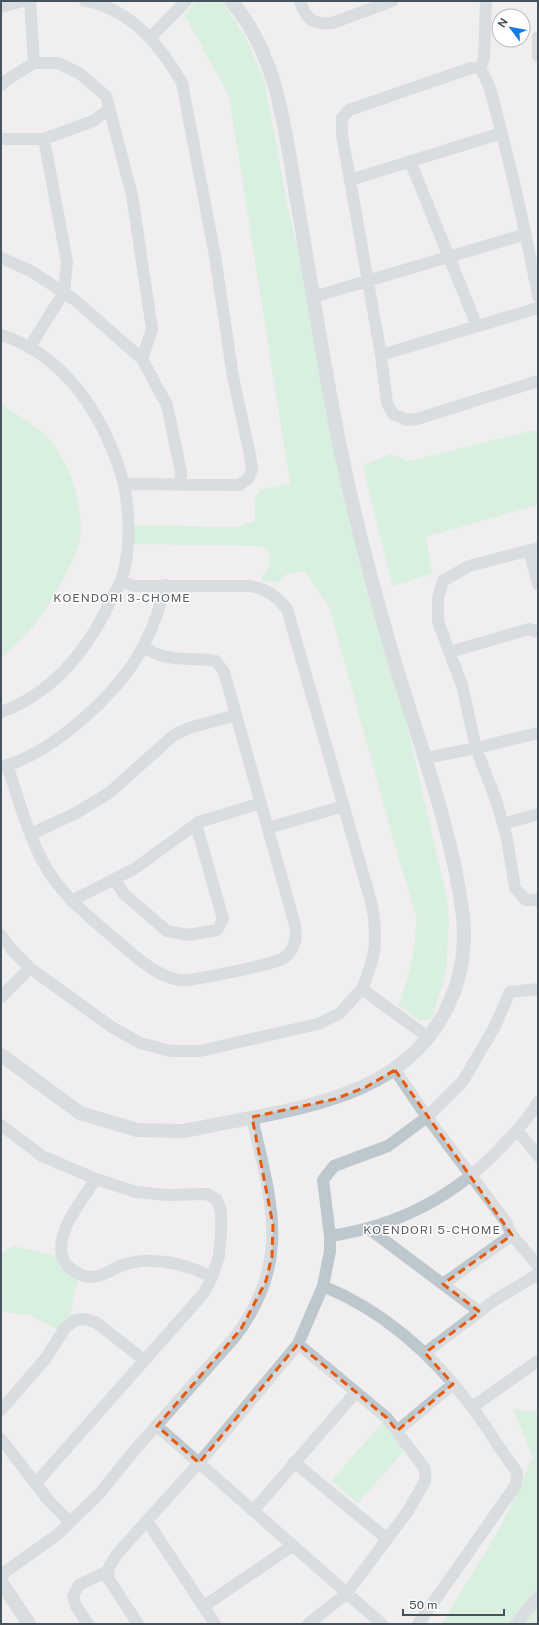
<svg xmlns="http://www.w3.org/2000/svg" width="539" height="1625" viewBox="0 0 539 1625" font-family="'Public Sans',sans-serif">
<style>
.green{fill:#bcf0cd}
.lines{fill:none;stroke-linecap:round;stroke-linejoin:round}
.minor{stroke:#bcc7ce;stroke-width:12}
.tertiary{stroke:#bcc7ce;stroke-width:14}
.marked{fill:none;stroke:#e8590c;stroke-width:3;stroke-dasharray:8 5;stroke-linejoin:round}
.labels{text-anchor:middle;stroke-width:3;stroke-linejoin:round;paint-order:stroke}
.neighbourhood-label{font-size:12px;letter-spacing:1px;fill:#5b5f64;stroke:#fff}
</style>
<rect width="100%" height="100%" fill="#f1eeef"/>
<path class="green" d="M196,1H222L246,38L264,79L288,208L447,899L449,923L446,972L432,1019L420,1021L399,1005L412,962L417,919L394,842L329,606L304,571L285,575L277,583L261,580L269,567V551L261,546L131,544L132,525L237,527L255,521V499L260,490L290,483L229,96L184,14Z
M1,404C15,413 31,423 44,434C68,454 87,512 79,543C74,559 65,575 57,590C41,618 27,638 1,657Z
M538,429V505L426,537L432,574L392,586L363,466L390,454L409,461Z
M14,1246L56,1256L61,1265L78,1278L70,1316L58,1330L30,1315L10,1313L1,1310V1253Z
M513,1409L538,1412V1624H441L499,1530L533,1457Z
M385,1420L405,1450L358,1503L331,1481Z"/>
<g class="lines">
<path class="minor" d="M30,1L34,63
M300,1C305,19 314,25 332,23L392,1
M1,7L23,1
M151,37L186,1
M538,37V56
M480,68L484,58L486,1
M1,85L5,81L34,63H58L79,73L106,96L132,195L152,329L142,359
M1,139H44L93,121L109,109
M410,161L477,326
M350,180L502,133
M1,258L31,271L75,300L142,359L167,405L181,472L180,484
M538,296C527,238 514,180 499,123C494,105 491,84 480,68H471L349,110L342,118V135L381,355L387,403L393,414L407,420L417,419L538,381
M313,297L526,234
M1,335C68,356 106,420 124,484L239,485L248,479L252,470L250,455L233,377L215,256L182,83C161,46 130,8 85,1
M29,348L64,292L67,262L44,139
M381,355L538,308
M538,548L469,566L443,581L438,598V622L462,685L476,748L497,803L507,839L515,888L526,900H538
M529,550L538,584
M121,581L134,586H250C267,589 276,596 287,609L372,905C378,942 376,955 362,989L429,1038
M450,652L529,629L538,632
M1,712C54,693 88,649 111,600C114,594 118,587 121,581C131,551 130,514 124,484
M426,758L476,748L538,733
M7,765C18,797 27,832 43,862C60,894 88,916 115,939C126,948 136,958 148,966C158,973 168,979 181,980C193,981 274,964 284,958C295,950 297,937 295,925L224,672L216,661C198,657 181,661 163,656C156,655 150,650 143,647
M1,767C52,754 121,692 144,645C153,627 161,606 165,585
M503,824L538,814
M268,828L344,806
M31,834L76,813L109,793L174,735L189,728L236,715
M114,879L124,894L167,931L188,935L217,930L223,919L196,824
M71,901L134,869L199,822L261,803
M1,935L13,951L30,968L1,997
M30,968L110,1026L140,1043L171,1051H200L318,1024L340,1013L362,989
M395,1070L427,1117L506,1222L512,1235L538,1266
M1,1125L42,1156L96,1179L136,1192L167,1195L207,1194L217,1200L221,1211V1232L219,1256L212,1277L204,1293L36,1483
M517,1130L538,1156
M96,1179C82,1200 44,1245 70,1268C75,1272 85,1278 92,1277C104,1276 110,1270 120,1266C129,1263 141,1260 151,1261C171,1261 194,1268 212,1277
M368,1228L480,1312
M330,1236L323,1180L334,1166L388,1146L427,1117L463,1081L494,1028L510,992L538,989
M443,1284L512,1235
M323,1286C384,1311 433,1355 472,1407C488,1428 501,1452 517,1472L516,1484L511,1492L418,1624
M425,1353L495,1300L538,1274
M472,1407L538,1361
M1,1410L46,1358L65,1328L75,1320L85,1319L97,1323L144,1360
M157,1426L382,1624
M397,1431L453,1384
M1,1439L49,1501L70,1522
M294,1462L387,1539
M253,1511L356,1392L298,1344
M147,1521L215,1624
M1,1575L57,1535L100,1493L133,1452L234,1338C293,1262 271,1202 252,1117
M204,1606L292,1546
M88,1624L76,1606L73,1596L79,1585L108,1571
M138,1624L108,1578L109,1567L117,1554L199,1463L298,1344L323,1286L330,1251V1236C398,1226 457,1195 503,1145C516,1132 529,1118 538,1102
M308,1624L346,1594L408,1511L425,1481V1469L387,1418L356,1392
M516,1624L538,1597"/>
<path class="tertiary" d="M1,1055L80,1113L137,1130L182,1131L200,1128C293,1108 407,1101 450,1001C462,976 466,944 463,916C451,821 414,731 388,639C366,562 346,484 332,405C319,335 308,265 296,195C285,129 277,53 231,1
M1,1582L29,1624"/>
</g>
<path d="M0 0H539V1625H0ZM395,1070L512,1235L443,1284L480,1312L425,1353L453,1384L397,1431L387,1418L298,1344L199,1463L157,1426L241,1329L266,1281L272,1256L273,1225L252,1117L335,1099L366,1087Z" fill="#f1eeef" fill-opacity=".55" fill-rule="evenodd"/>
<path class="marked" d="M395,1070L512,1235L443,1284L480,1312L425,1353L453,1384L397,1431L387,1418L298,1344L199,1463L157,1426L241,1329L266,1281L272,1256L273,1225L252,1117L335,1099L366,1087Z"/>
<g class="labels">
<g class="neighbourhood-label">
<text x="122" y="602">KOENDORI 3-CHOME</text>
<text x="432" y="1234">KOENDORI 5-CHOME</text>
</g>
</g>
<rect width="539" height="1625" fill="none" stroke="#46535c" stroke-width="4"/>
<g transform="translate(511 28) rotate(302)"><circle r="19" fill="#ffffff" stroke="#b5babe"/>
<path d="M0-3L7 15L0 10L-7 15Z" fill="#157be4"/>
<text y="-6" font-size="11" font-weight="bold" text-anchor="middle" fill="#46535c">N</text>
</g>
<path d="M403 1609v6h101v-6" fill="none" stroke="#46535c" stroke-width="2"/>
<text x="409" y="1609" font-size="12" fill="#46535c" stroke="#ffffff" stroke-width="3" paint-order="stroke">50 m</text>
</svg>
